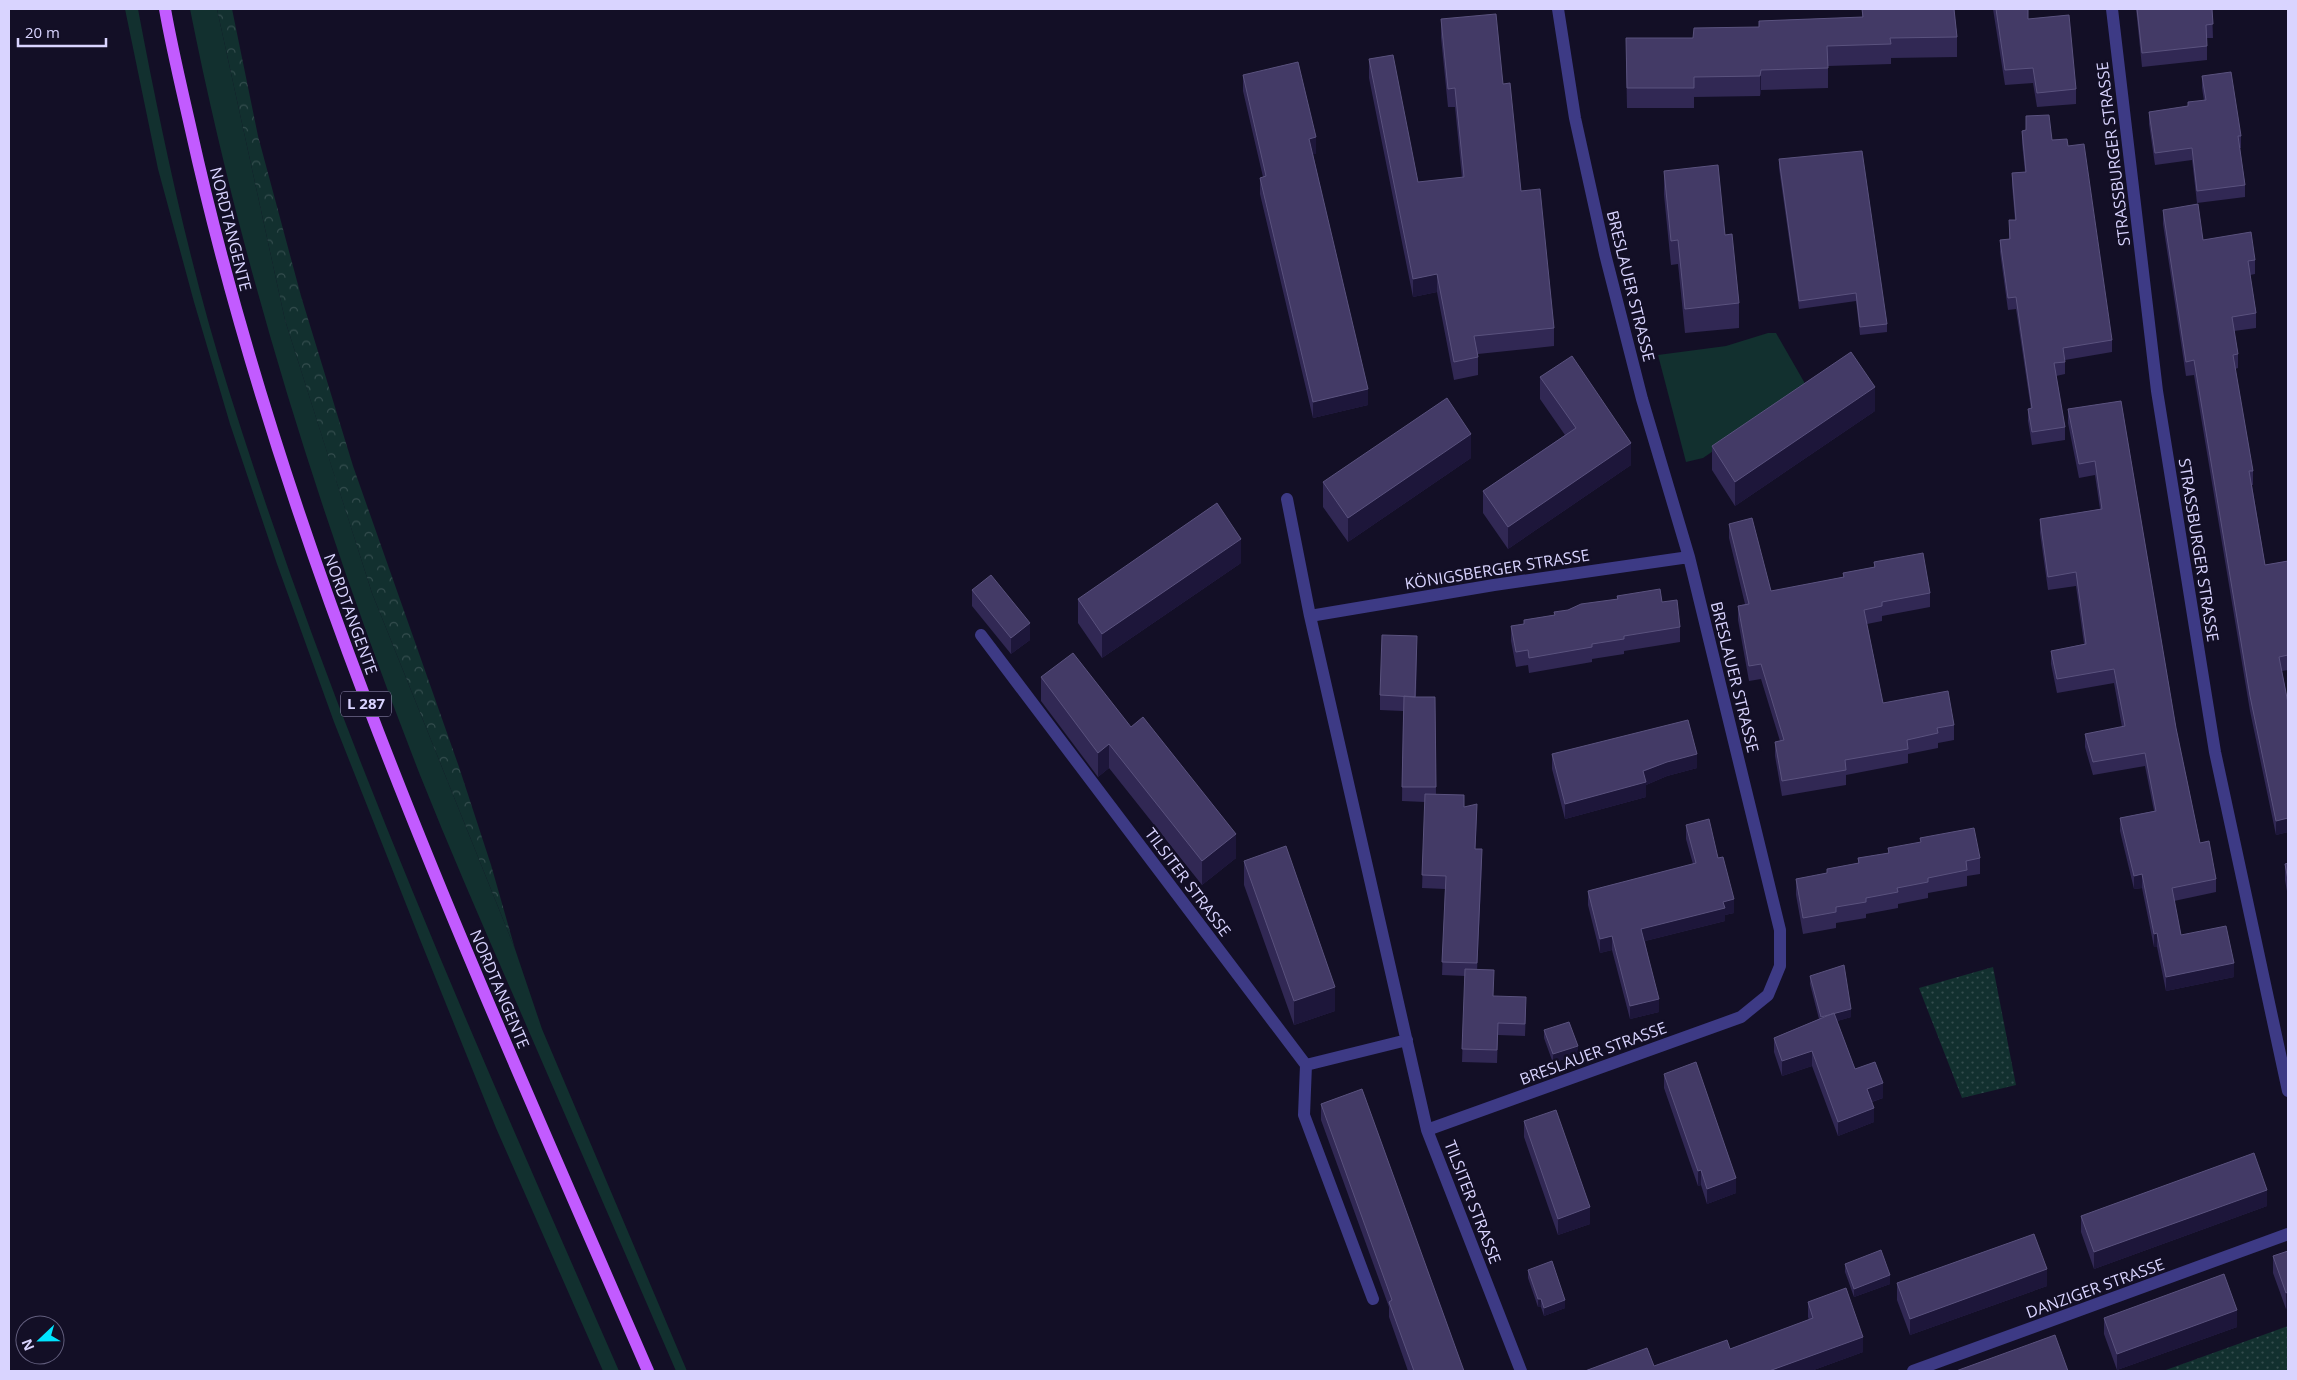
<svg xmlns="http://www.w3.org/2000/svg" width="2297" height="1380" viewBox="0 0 2297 1380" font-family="'Open Sans',sans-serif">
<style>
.grass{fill:#12302f}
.forest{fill:url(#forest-crowns)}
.park{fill:url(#park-dots)}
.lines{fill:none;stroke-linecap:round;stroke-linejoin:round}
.minor{stroke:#3d3a85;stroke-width:12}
.major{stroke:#c25bff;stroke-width:12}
.wall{fill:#312854}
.shaded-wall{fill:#1d163a}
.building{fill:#433a66;stroke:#5a527e}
.labels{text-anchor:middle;stroke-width:5;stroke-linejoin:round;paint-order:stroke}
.shield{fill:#130f26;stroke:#9e99be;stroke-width:1}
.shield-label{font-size:15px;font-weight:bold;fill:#d9d4ff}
.street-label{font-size:16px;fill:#d9d4ff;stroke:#130f26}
</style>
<defs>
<pattern id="forest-crowns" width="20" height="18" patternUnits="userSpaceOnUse" patternTransform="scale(1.25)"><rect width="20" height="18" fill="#12302f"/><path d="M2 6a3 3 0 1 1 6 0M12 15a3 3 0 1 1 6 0" fill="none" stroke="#344d4e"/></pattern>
<pattern id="park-dots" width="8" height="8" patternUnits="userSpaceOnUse" patternTransform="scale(1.25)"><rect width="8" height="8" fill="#12302f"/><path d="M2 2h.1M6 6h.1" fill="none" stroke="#344d4e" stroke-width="1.8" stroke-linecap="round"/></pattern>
</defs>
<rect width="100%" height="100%" fill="#130f26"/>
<path class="grass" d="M125,9H138C162,136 190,268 229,391C334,727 478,1049 619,1371H603L496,1128L419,937L334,722L277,564L230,424L194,302L158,169Z
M190,9H217L285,320L372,593L515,949L542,1029L687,1371H676C621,1244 566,1117 511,990C480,919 449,848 420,775C323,526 242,271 190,9Z
M1768,333H1776L1807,387L1703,458L1686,462L1658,355L1726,346Z"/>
<path class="forest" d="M217,9H232L258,136L301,296L353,466L459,767L491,865L515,949L372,593L332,468L285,320Z"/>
<path class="park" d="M1993,967L2016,1085L1962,1098L1919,988Z
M2288,1326V1371H2163Z"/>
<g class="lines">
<path class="minor" d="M2112,9L2157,391L2215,752L2288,1091
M1287,499L1310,616L1427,1130L1521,1371
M1310,616L1494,585L1689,557
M981,635L1306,1065L1407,1040
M1306,1065L1304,1115L1373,1299
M1427,1130L1741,1017L1768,995L1780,966V930L1689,557L1642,399L1605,254L1575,118L1558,9
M1913,1371L2288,1234"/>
<path class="major" d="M165,9C172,49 182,90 191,130C287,564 472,965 648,1371"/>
</g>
<path class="wall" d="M1862,9H1954L1957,37V57L1891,58V64L1828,66V88L1761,90L1760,96L1694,97V108H1627L1626,58L1693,38L1759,27V21L1862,17Z
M1993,9H2028V19L2076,89V104L2037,107L2033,83L2005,85Z
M2136,9H2212L2213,38H2207V60L2142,67Z
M1441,19L1503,84L1521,191L1554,328V346L1478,354V375L1454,380L1437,292L1413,297L1369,78V59L1418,182L1462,178L1455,107H1448L1441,38Z
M1243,75L1316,154H1313L1368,405L1313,418L1260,194V178L1263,177L1243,91Z
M2202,76L2241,136V148H2240L2245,185V197L2197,203L2192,160L2155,165L2149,124V112L2188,106L2204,101L2202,88Z
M2026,116L2052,140L2112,340V352L2065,360V374L2056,376L2065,427V440L2032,445L2028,421V409H2031L2016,309L2008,310L2000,252V240L2009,239V220H2015L2012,185V173L2025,172L2022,143V131L2026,130Z
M1779,159L1887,324V332L1860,335L1856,301L1799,309L1779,168Z
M1664,171L1739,303V328L1685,333L1678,264L1671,265L1664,195Z
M2163,210L2203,240L2255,260V274L2250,275L2256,313V328L2234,331L2238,354V368L2235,369L2253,471V485H2252L2265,565L2288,561V670L2282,671L2288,703V832L2276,835L2250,711L2194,375L2186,376L2163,224Z
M1540,377L1631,465L1508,549L1483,513V491L1565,435L1540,399Z
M2121,401L2176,728L2200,843L2216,879V892L2174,901L2181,935L2234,977L2166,991L2157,947H2154L2142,888L2134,889L2120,831V818L2154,811L2145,766L2093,775L2085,747V734L2122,727L2114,683L2057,693L2051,664V651L2084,644L2076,586L2048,590L2040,533V519L2100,509L2095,475L2079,478L2068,423V409Z
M1875,411L1735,506L1712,470V446Z
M1471,458L1348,542L1323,507V482Z
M1729,524L1771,591L1843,577V573L1874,567V562L1930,593V607L1882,616V621L1867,624L1883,703L1954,725V740L1938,743V748L1908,754V763L1846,775V785L1782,796L1775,756V742L1780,741L1761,679L1749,681L1738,620V606L1745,604L1729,538Z
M1241,563L1102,658L1078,623V599Z
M972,590L1030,640L1011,654L972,606Z
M1617,596L1662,602L1680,627V642L1624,651V654L1592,659V662L1529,673L1528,665L1516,667L1511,641V626L1524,624V620L1554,615L1568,610L1617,599Z
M1417,651L1416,697H1435L1436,794L1464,807L1477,817L1475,849L1482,862L1477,969L1493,996L1526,1010L1525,1036L1498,1035L1497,1063L1462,1062L1465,976L1442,975L1445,889L1422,888L1425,802L1402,801L1403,711L1380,710V695Z
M1041,677L1131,727L1236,858L1202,885L1109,768L1098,777L1041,701Z
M1552,754L1697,768L1667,776L1646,785V797L1565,819L1552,769Z
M1686,825L1718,858L1734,913L1725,915V921L1645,941L1659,1012L1630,1019L1612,950L1600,953L1588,905V891L1693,864L1686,839Z
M1888,848L1980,858V874L1967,876V886L1928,893V898L1898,904V908L1866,914V918L1836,923V928L1803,934L1796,895V879L1827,873V869L1858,863V858L1888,853Z
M1244,861L1335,1011L1294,1025L1244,885Z
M2288,863V897L2285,880V864Z
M1810,976L1851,1017L1837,1021L1855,1069L1883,1098L1872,1102L1874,1122L1838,1136L1812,1066L1782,1076L1774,1052V1038L1819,1019L1810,984Z
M1544,1030L1578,1054L1553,1063L1544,1038Z
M1664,1074L1736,1193L1707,1204L1701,1185L1698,1186L1664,1088Z
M1321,1104L1464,1371H1408L1389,1317V1307L1321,1120Z
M1524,1121L1590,1224L1558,1235L1524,1137Z
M2267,1206L2094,1269L2081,1232V1216Z
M2288,1251L2286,1309L2273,1273V1256Z
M1845,1264L1890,1284L1854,1297L1845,1272Z
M1528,1270L1565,1308L1544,1316L1541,1307H1538L1528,1278Z
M1897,1283L2047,1286L1910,1335L1897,1300Z
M1808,1302L1863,1352L1811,1371H1585L1654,1366L1730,1349L1809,1320L1808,1317Z
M2104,1318L2237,1327L2117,1370L2104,1334Z"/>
<path class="shaded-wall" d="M1761,70V90L1760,96V76Z
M1316,137V154L1309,155V139Z
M1437,274V292L1413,297V279Z
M1875,387V411L1735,506V482Z
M1368,389V405L1313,418V402Z
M1471,434V458L1348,542V518Z
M1631,443V465L1508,549V527Z
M1241,539V563L1102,658V634Z
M1030,623V640L1011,654V638Z
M1109,744V768L1098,777V753Z
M1697,754V768L1667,776L1646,785V797L1565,819V804L1667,762Z
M1477,804V817L1475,861V849Z
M2288,818V832L2276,835V821Z
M1236,834V858L1202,885V861Z
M1482,849V862L1477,976V963Z
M2142,874V888L2134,889V876Z
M1734,899V913L1725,915V921L1641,942V929L1723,902Z
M2157,933V947H2154V934Z
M1612,936V950L1600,953V939Z
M2234,963V977L2166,991V977Z
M1335,987V1011L1294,1025V1001Z
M1659,999V1012L1630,1019V1006Z
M1851,1009V1017L1821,1026V1017Z
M1578,1046V1054L1553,1063V1054Z
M1812,1051V1066L1782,1076V1061Z
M1883,1083V1098L1867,1103V1089Z
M1874,1108V1122L1838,1136V1122Z
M1701,1170V1185L1698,1186V1171Z
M1736,1178V1193L1707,1204V1189Z
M2267,1190V1206L2094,1269V1252Z
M1590,1207V1224L1558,1235V1219Z
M2047,1269V1286L1910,1335V1319Z
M1890,1275V1284L1854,1297V1289Z
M2288,1292V1308L2286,1309V1293Z
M1538,1299H1541V1307H1538Z
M1565,1300V1308L1544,1316V1308Z
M2237,1310V1327L2117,1370V1354Z
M1863,1337V1352L1811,1371H1769Z"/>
<path class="building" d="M1862,9H1954L1957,37L1890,38L1891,44L1827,46L1828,68L1761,70L1760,76L1694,77V88H1627L1626,38H1693L1694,28L1759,27V21L1863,17Z
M1996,9H2028V19L2069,15L2076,89L2037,93L2033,68L2005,70Z
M2137,9H2212L2213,24L2206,25L2207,46L2142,53Z
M1496,14L1503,84L1510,83L1521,191L1540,189L1554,328L1474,336L1478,357L1454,362L1437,274L1413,279L1369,59L1393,55L1418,182L1464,177L1455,88L1448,89L1441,19Z
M1298,62L1316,137L1309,139L1368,389L1313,402L1260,178L1266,176L1243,75Z
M2231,72L2241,136H2238L2245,185L2197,191L2192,148L2155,153L2149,112L2188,106V102L2206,100L2202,76Z
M2049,115L2052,140L2067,139L2068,146L2084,144L2112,340L2063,348L2065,362L2054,363L2065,427L2032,432L2028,409L2032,408L2016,297L2008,298L2000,240L2010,239L2009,220H2016L2012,173L2026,172L2022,131L2026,130V116Z
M1862,151L1887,324L1860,327L1856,293L1799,301L1779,159Z
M1718,165L1725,235L1732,234L1739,303L1685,309L1678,240L1671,241L1664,171Z
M2198,204L2203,240L2251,232L2255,260L2248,261L2256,313L2232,317L2238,354L2233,355L2253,471H2249L2265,565L2288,561V655L2279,657L2288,703V818L2276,821L2250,696L2194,360L2186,362L2163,210Z
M1851,352L1875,387L1735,482L1712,446Z
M1572,356L1631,443L1508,527L1483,491L1576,428L1540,377Z
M1447,398L1471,434L1348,518L1323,482Z
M2121,401L2176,728L2200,843L2209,841L2216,879L2172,888L2181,935L2226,926L2234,963L2166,977L2157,933L2154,934L2142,874L2134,876L2120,818L2156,811L2145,753L2093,762L2085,734L2125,726L2114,669L2057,679L2051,651L2086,644L2076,572L2048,577L2040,519L2102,509L2095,461L2079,464L2068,409Z
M1217,503L1241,539L1102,634L1078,599Z
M1752,518L1771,591L1844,577L1843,573L1875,567L1874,562L1923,553L1930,593L1882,602V606L1864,610L1883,703L1948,691L1954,725L1937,728L1938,733L1907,740L1908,749L1845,760L1846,770L1782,781L1775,742L1784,740L1761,664L1749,666L1738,606L1749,604L1729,524Z
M991,575L1030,623L1011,638L972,590Z
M1660,589L1662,602L1677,600L1680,627L1624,636V639L1592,644V647L1529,658L1528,650L1516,652L1511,626L1524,624V620L1555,615L1554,612L1568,610L1581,604L1618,599L1617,596Z
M1382,635L1417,636L1415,697H1435L1436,787H1402L1404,696L1415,697L1380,695Z
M1073,653L1131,727L1143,717L1236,834L1202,861L1109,744L1098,753L1041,677Z
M1688,720L1697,754L1667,762L1643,771L1646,782L1565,804L1552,754Z
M1425,794L1464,795V807L1477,804L1475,849H1482L1477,963L1442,962L1446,876L1422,875Z
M1709,819L1718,858L1723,857L1734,899L1723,902L1725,908L1641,929L1659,999L1630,1006L1612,936L1600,939L1588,891L1696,863L1686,825Z
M1974,828L1980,858L1966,861L1967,870L1928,878V882L1897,888L1898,892L1866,898V902L1836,907V912L1803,918L1796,879L1827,873V869L1859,863L1858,858L1889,853L1888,848L1921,842L1920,838Z
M1286,846L1335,987L1294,1001L1244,861Z
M2288,863V880L2285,864Z
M1844,965L1851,1009L1821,1017L1810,976Z
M1465,969L1494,970L1493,996L1526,997L1525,1024L1498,1023L1497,1050L1462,1049Z
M1834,1013L1855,1069L1875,1062L1883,1083L1867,1089L1874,1108L1838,1122L1812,1051L1782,1061L1774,1038Z
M1569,1022L1578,1046L1553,1054L1544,1030Z
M1696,1062L1736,1178L1707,1189L1701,1170L1698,1171L1664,1074Z
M1362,1089L1464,1371H1414L1389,1302L1392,1300L1321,1104Z
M1556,1110L1590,1207L1558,1219L1524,1121Z
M2254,1153L2267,1190L2094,1252L2081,1216Z
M2034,1234L2047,1269L1910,1319L1897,1283Z
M1881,1250L1890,1275L1854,1289L1845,1264Z
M2288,1251V1292L2286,1293L2273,1256Z
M1552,1261L1565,1300L1544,1308L1541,1299H1538L1528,1270Z
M2224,1274L2237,1310L2117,1354L2104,1318Z
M1846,1288L1863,1337L1769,1371H1585L1647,1348L1654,1366L1727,1340L1730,1349L1813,1318L1808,1302Z
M2055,1335L2068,1371H1956Z"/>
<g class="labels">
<rect class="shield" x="341" y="691.5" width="50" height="25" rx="4"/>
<g class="shield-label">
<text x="366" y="709">L 287</text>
</g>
<g class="street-label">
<text transform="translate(2113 154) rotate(-97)" y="6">STRASSBURGER STRASSE</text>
<text transform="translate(231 229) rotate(76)" y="6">NORDTANGENTE</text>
<text transform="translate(1631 286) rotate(76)" y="6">BRESLAUER STRASSE</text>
<text transform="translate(2199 550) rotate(81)" y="6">STRASSBURGER STRASSE</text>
<text transform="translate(1497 569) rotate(-9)" y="6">KÖNIGSBERGER STRASSE</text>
<text transform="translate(351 614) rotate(70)" y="6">NORDTANGENTE</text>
<text transform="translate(1735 677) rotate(76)" y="6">BRESLAUER STRASSE</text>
<text transform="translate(1188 882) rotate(53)" y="6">TILSITER STRASSE</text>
<text transform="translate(500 989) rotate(67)" y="6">NORDTANGENTE</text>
<text transform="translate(1593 1053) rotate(-20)" y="6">BRESLAUER STRASSE</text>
<text transform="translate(1473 1202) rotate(69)" y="6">TILSITER STRASSE</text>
<text transform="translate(2095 1288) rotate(-20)" y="6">DANZIGER STRASSE</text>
</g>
</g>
<rect width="2297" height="1380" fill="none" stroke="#d9d4ff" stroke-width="20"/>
<g transform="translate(40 1340) rotate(248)"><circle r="24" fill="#130f26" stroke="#625e7d"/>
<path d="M0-4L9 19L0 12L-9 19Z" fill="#00e5ff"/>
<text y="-8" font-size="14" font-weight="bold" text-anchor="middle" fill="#d9d4ff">N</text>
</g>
<path d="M18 38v8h88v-8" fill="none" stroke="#d9d4ff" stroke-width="2.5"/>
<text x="25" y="38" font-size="15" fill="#d9d4ff" stroke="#130f26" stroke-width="4" paint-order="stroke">20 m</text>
</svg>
